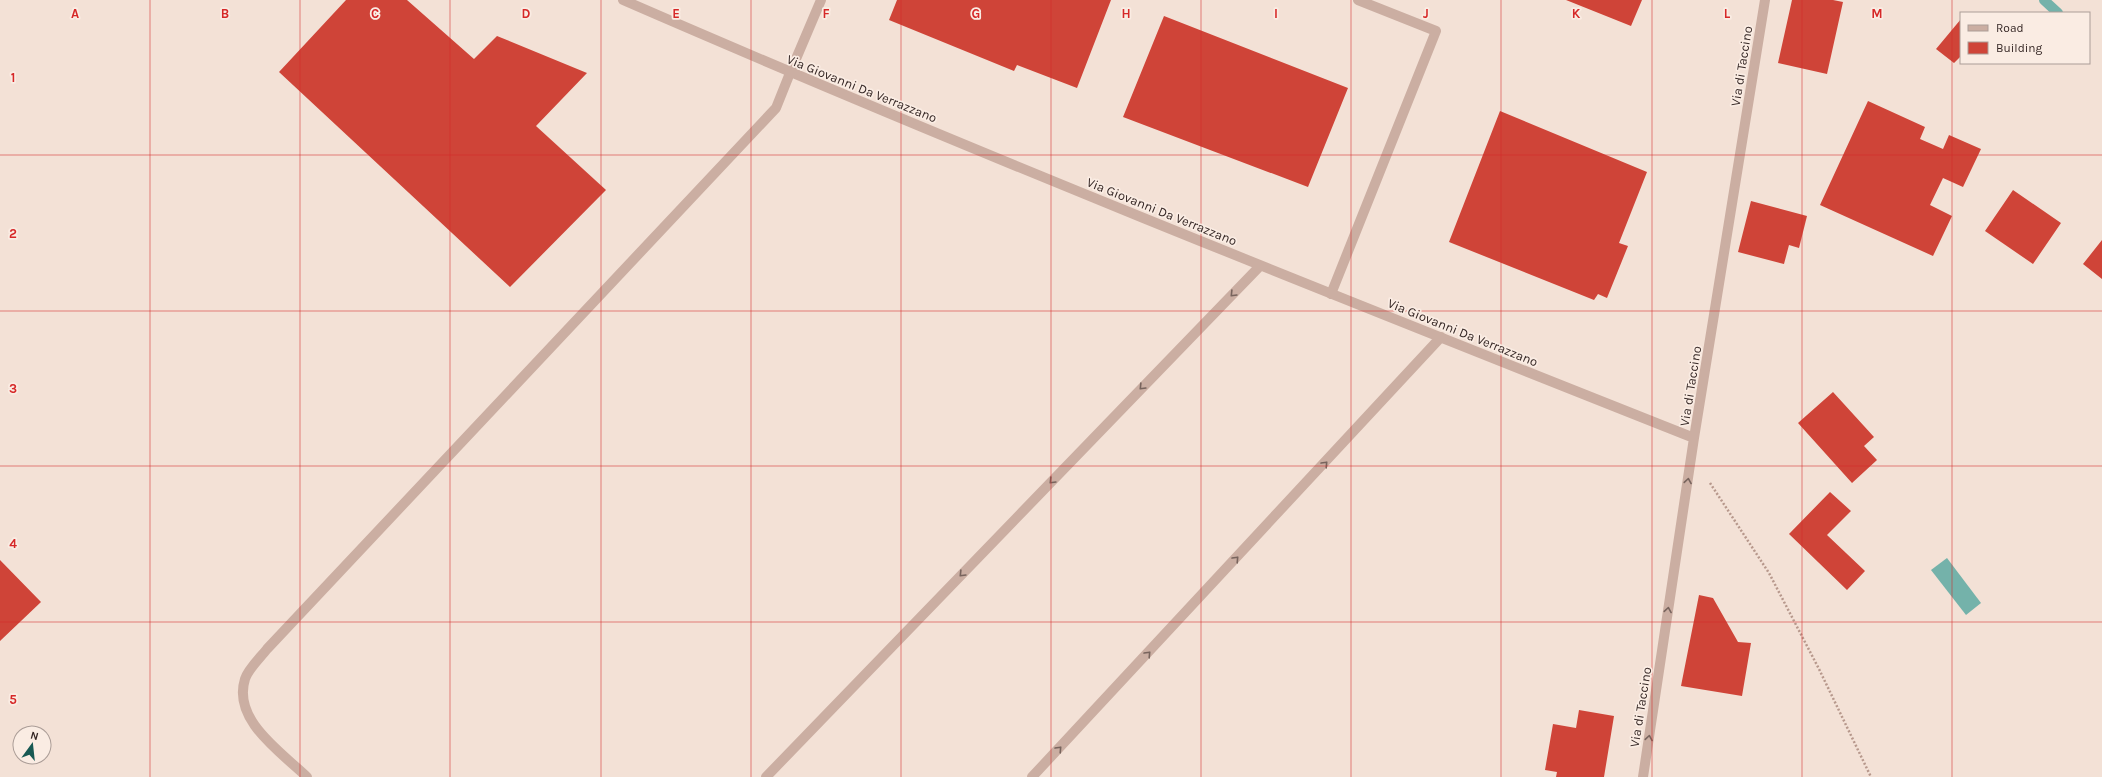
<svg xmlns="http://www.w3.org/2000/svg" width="2102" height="777" viewBox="0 0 2102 777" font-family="Karla,sans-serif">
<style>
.water{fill:#74b2aa}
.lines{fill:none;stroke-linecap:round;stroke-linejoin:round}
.stream{stroke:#74b2aa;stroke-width:10}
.building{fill:#cf4438}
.path{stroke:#b7988c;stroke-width:2.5;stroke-dasharray:2 2;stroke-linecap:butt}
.service{stroke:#cbaea2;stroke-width:10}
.minor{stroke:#cbaea2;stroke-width:10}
.oneway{stroke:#78645d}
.grid{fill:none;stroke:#d62828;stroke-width:1;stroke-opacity:0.55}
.labels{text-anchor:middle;stroke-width:3.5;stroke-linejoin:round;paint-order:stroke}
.street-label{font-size:13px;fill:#352725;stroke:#faece3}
.grid-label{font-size:13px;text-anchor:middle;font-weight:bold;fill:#d62828;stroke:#faece3;stroke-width:3.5;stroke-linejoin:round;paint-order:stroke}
</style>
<rect width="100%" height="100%" fill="#f3e1d6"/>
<path class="water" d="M1947,558L1981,603L1966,615L1931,570Z"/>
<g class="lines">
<path class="stream" d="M2044,0L2058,13"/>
</g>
<path class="building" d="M346,0H407L474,59L497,36L587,73L536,126L606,190L510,287L279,72Z
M897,0H1111L1077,88L1017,65L1014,71L889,20Z
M1566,0H1642L1631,26Z
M1792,0H1833L1843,2L1827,74L1778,63Z
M1164,16L1348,88L1308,187L1123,117Z
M1961,19V56L1954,63L1936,49Z
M1868,101L1925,127L1920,139L1943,149L1949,135L1981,149L1963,187L1943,178L1930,205L1952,216L1933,256L1820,205Z
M1500,111L1647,172L1619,243L1628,246L1607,298L1598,294L1594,300L1449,242Z
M2013,190L2061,223L2033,264L1985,231Z
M1751,201L1807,216L1799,248L1789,245L1784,264L1738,252Z
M2102,240V279L2083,264Z
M1833,392L1874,437L1864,446L1877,460L1852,483L1798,423Z
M1830,492L1851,511L1827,535L1865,571L1847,590L1789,534Z
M0,560L41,602L0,641Z
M1699,595L1713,598L1738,642L1751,643L1742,696L1681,686Z
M1579,710L1614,716L1604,777H1556L1557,772L1545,770L1553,724L1576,728Z"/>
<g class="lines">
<path class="path" d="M1710,483L1769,573L1819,669L1871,777"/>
<path class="service" d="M790,73L821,0
M1331,294L1436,31L1358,0"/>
<path class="minor" d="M623,0C977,154 1336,296 1694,438
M307,777C281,752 232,720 245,679C248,669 260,658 267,649L776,108L790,73
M766,777L1260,266
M1032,777L1441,337
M1643,777L1694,438L1765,0"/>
</g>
<defs><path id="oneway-chevron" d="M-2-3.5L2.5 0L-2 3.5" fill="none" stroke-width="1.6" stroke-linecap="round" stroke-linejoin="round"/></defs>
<g class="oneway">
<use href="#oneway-chevron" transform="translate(1233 294) rotate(134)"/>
<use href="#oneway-chevron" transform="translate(1142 387) rotate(134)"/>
<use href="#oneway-chevron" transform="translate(1325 464) rotate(-47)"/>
<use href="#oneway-chevron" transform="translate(1052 481) rotate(134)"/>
<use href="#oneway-chevron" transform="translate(1688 481) rotate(-81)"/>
<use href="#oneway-chevron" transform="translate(1236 559) rotate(-47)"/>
<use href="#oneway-chevron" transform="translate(962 574) rotate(134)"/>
<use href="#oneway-chevron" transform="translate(1668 610) rotate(-81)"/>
<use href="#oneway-chevron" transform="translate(1148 654) rotate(-47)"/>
<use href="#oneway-chevron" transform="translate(1649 738) rotate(-81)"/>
<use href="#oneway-chevron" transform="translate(1059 749) rotate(-47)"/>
</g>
<path class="grid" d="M150,0V777M300,0V777M450,0V777M601,0V777M751,0V777M901,0V777M1051,0V777M1201,0V777M1351,0V777M1501,0V777M1652,0V777M1802,0V777M1952,0V777M0,155H2102M0,311H2102M0,466H2102M0,622H2102"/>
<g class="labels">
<g class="street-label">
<text transform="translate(1741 66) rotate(-81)" y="5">Via di Taccino</text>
<text transform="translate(862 88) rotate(22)" y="5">Via Giovanni Da Verrazzano</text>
<text transform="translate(1162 211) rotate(22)" y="5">Via Giovanni Da Verrazzano</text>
<text transform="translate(1463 332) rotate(22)" y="5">Via Giovanni Da Verrazzano</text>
<text transform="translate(1690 386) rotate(-81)" y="5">Via di Taccino</text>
<text transform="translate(1640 707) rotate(-81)" y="5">Via di Taccino</text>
</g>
</g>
<g class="grid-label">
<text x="75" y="18">A</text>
<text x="225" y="18">B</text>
<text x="375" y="18">C</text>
<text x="526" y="18">D</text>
<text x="676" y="18">E</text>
<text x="826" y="18">F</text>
<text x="976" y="18">G</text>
<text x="1126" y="18">H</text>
<text x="1276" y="18">I</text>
<text x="1426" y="18">J</text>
<text x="1576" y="18">K</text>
<text x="1727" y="18">L</text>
<text x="1877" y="18">M</text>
<text x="13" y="82">1</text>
<text x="13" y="238">2</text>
<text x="13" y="393">3</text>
<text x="13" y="548">4</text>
<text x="13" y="704">5</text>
</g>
<rect x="1960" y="12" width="130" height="52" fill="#faece3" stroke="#ab9d97"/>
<rect x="1968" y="25" width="20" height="6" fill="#cbaea2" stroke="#ab9d97"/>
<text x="1996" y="32" font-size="12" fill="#352725">Road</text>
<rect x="1968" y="42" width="20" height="12" fill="#cf4438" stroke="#ab9d97"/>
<text x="1996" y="52" font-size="12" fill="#352725">Building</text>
<g transform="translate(32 745) rotate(15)"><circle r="19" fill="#faece3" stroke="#ab9d97"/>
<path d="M0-3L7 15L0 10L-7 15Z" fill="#185953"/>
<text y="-6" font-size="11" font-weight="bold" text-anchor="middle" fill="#352725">N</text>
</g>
</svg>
